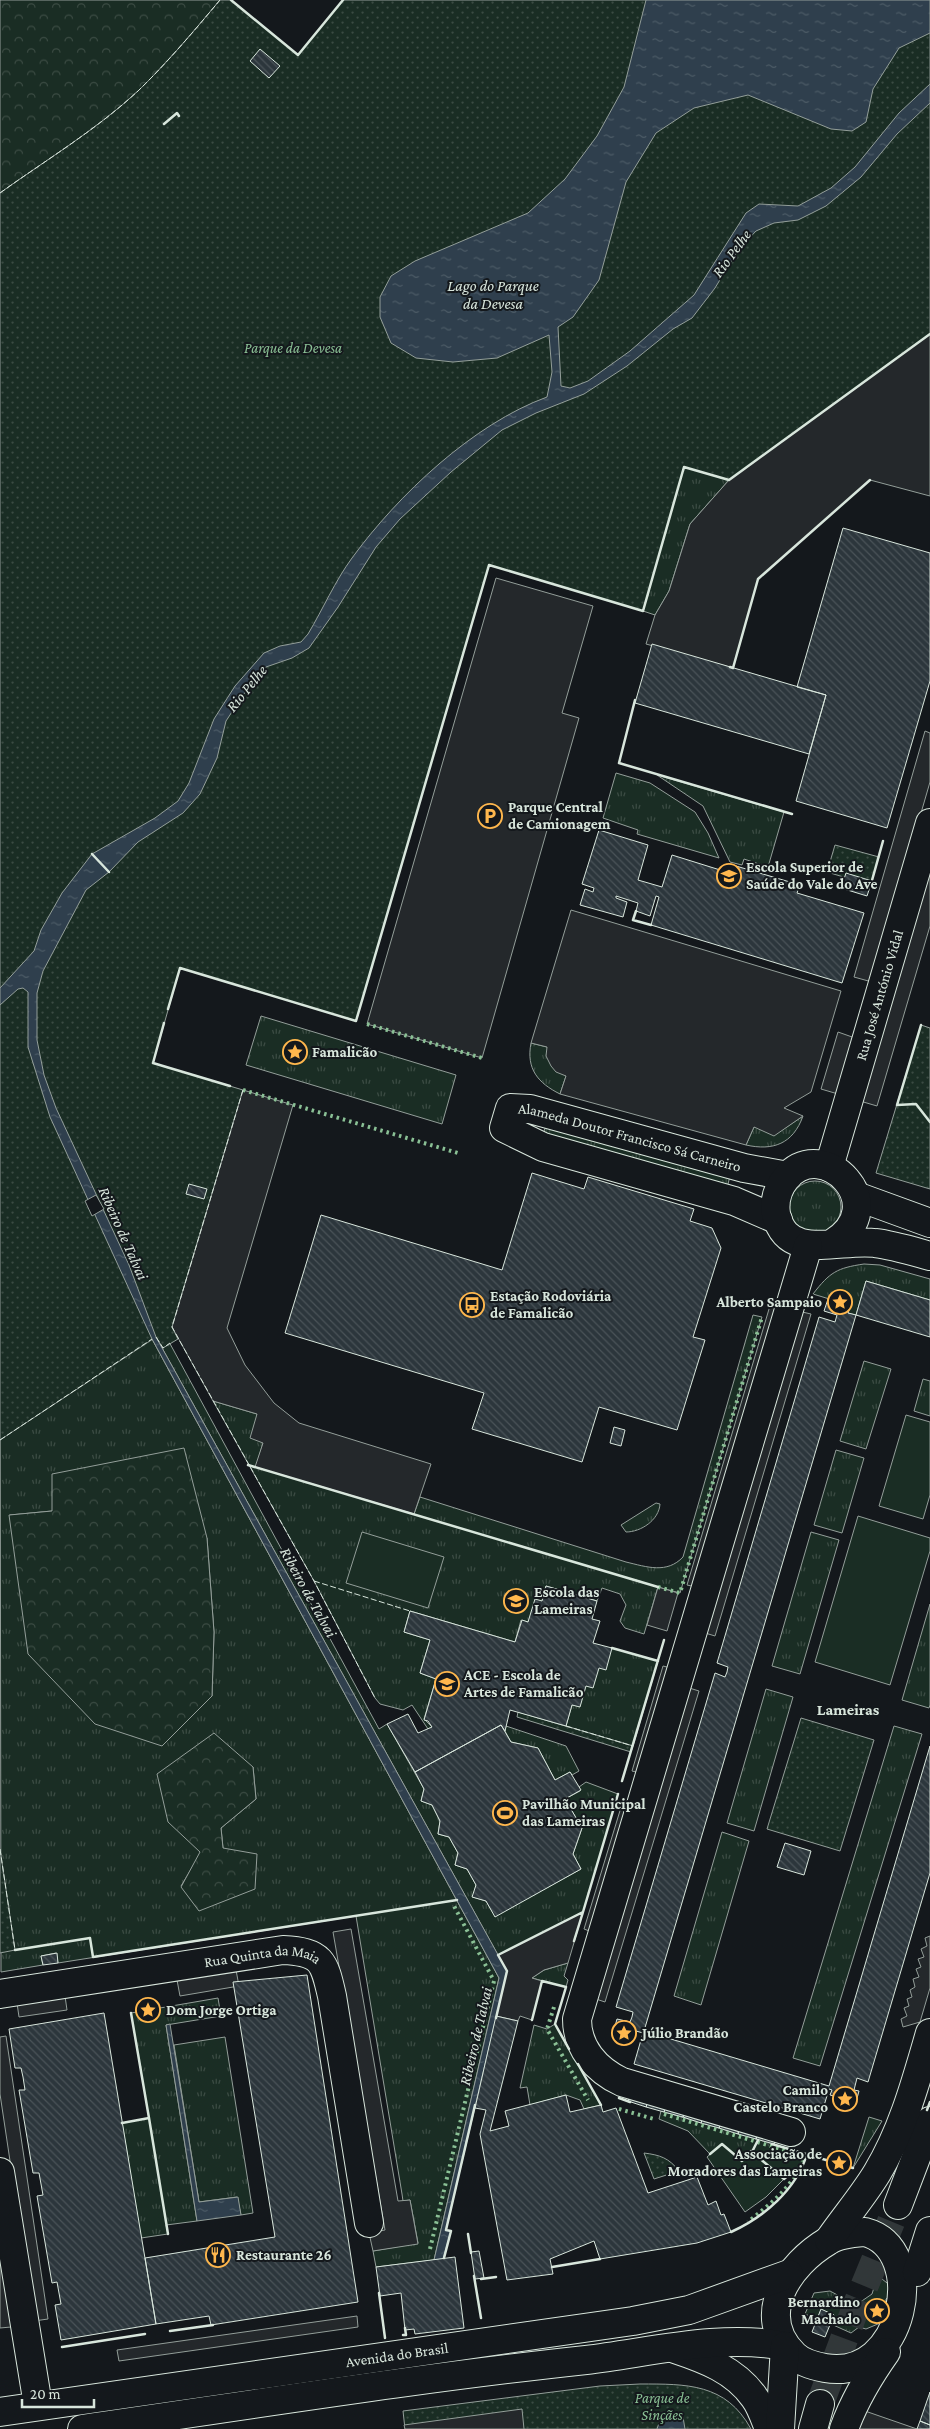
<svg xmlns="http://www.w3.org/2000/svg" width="930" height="2429" viewBox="0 0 930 2429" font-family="'Crimson Pro',serif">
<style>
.grass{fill:url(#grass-tufts);stroke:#939e99;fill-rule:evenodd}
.forest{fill:url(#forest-crowns);stroke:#939e99}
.park{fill:url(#park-dots);stroke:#939e99}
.pitch{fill:#1a2d24;stroke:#939e99}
.parking{fill:#24282b;stroke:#939e99}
.water{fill:url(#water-ripples);stroke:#939e99}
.pier{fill:#14181c;stroke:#939e99}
.building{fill:url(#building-back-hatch);stroke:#d8e6dc}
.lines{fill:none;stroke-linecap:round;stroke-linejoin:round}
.major-tunnel{stroke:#313739;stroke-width:28;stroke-dasharray:28 14;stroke-linecap:butt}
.minor-casing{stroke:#d8e6dc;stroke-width:30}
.major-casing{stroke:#d8e6dc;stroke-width:30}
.minor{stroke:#14181c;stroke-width:28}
.major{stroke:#14181c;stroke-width:28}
.hedge{stroke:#8ac095;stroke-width:4;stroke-dasharray:2.5 4;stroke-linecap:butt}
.fence{stroke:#d8e6dc;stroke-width:1;stroke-dasharray:6 2.5;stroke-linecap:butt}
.wall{stroke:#d8e6dc;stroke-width:2.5}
.labels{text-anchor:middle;stroke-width:4;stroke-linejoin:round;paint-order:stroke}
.park-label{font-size:15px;font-style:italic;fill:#8ac095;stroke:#14181c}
.poi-label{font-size:15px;font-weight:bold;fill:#d8e6dc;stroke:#14181c;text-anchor:start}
.street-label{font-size:15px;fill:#d8e6dc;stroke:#14181c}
.water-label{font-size:16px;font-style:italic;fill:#d8e6dc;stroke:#14181c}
.neighbourhood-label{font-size:16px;font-weight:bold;fill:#d8e6dc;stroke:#14181c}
</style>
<defs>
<pattern id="grass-tufts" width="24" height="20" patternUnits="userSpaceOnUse" patternTransform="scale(1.25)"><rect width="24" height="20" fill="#1a2d24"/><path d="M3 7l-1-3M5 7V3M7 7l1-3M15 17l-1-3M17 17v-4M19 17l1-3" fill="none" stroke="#3b4b43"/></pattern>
<pattern id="forest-crowns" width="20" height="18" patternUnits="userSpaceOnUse" patternTransform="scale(1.25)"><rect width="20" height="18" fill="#1a2d24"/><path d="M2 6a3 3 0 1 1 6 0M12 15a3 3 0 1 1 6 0" fill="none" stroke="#3b4b43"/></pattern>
<pattern id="park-dots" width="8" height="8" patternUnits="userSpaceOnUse" patternTransform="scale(1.25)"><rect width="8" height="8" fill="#1a2d24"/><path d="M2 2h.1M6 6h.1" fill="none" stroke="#3b4b43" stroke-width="1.8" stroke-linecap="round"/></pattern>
<pattern id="water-ripples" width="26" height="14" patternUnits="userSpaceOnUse" patternTransform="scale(1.25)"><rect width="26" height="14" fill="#2f3f4d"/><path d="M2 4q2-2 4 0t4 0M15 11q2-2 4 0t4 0" fill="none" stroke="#4c5b66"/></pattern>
<pattern id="building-back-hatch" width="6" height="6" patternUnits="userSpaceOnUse" patternTransform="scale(1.25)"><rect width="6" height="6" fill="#2c363c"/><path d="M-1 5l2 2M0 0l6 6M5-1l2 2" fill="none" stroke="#4a5358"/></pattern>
</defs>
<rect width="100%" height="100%" fill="#14181c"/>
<path class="grass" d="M684,467L729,480L690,524L669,591L655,615L643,611L675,499L486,541Z
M616,773L650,783L695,812L708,833L719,858L637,834L638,830L603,818Z
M657,775L784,812L768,867L744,859L742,865L730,862L703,806Z
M261,1016L456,1075L442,1124L246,1065Z
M531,1043L547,1047L566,1076L560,1094C538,1083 526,1069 531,1043Z
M803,1116C793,1144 773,1151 746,1145L754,1127L785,1128Z
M546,1126L730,1176L727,1188L548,1135L544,1131Z
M789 1207a26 26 0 1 1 52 0a26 26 0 1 1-52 0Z
M117,1260L152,1339L499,1978L434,2260L376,2267L373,2251L418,2243L410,2200L403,2201L402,2194L356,1916L58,1963L56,1953L41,1956L43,1965L1,1972L0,1274ZM52,1511L207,1538L214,1632L212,1696L194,1712L29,1654L10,1515ZM253,1767L256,1799L221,1828L223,1848L181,1886Z
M864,1264L880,1265L930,1279V1300L866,1281L856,1315L848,1313L849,1305L813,1294C830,1272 837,1268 864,1264Z
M753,1315L762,1317L680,1593L658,1587L644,1634L625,1628L620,1621L626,1605L620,1594L602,1588L597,1601L546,1586L542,1601L528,1622L521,1620L515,1642L410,1611L404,1632L430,1640L420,1673L436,1679L424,1719L432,1727L428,1729L412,1705L403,1710L380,1704L375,1698L314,1581L213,1401L257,1414L263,1443L256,1467L414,1514L420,1497L626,1562C647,1567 667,1574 683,1557Z
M155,1316L379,1729L387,1724L424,1789L421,1801L432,1805L440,1821L438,1834L449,1837L458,1853L455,1865L467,1869L476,1885L473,1897L486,1901L495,1916L581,1869L573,1854L582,1828L565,1799L580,1791L579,1787L586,1782L618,1794L583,1912L498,1955L156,1337Z
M864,1361L891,1369L866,1449L840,1441Z
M923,1379L930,1381V1416L914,1411Z
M836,1450L864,1458L842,1533L814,1525Z
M656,1503L660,1504C659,1520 641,1532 626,1532L621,1525Z
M811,1532L839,1540L800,1674L772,1666Z
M930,1604V1705L929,1708L902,1700Z
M612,1648L658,1661L633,1746L566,1726L572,1705Z
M766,1689L793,1697L754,1831L727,1823Z
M506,1726L566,1746L579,1771L572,1775L570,1772L555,1780L538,1748L511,1742L505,1731Z
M894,1726L922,1734L820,2066L793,2058Z
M722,1832L749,1841L701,2005L674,1996Z
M568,1963L564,1976L568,1980L566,1987L532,1978L544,1970Z
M218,1998L221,2016L166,2025L197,2221L166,2225L168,2234L141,2238L122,2123L149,2118L131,2013Z
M555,2024L601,2105L584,2109L580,2100L566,2095L530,2105L527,2087L520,2088L534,2025L547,2029Z
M225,2037L253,2213L241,2215L237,2197L199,2202L174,2045Z
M661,2111L807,2154L798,2177L792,2171L784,2179L752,2152L742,2161L722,2144L710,2154L688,2131L659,2119Z
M869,2117L882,2121L853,2168Z
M882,2279L896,2290L886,2299L885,2321L866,2329L859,2327L851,2333L831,2324L834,2315L821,2310L817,2319L805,2314L814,2293L830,2291L856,2305L872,2294L876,2281Z"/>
<path class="forest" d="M0,0H220C194,31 167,63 138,91C96,130 46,160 0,193Z
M184,1448L207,1538L214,1632L212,1696L162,1746L95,1724L28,1654L9,1515L52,1511V1474Z
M214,1733L253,1767L256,1799L221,1828L223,1848L257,1854L255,1889L199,1911L181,1887L200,1852L168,1822L157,1774Z"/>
<path class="park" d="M220,0H231L298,55L343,0H930V334L729,480L684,467L643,611L489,565L356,1021L180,968L153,1063L243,1090L172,1327L178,1339L163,1348L156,1337L0,1440V193C46,160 96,130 138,91C167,63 194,31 220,0Z
M835,845L879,857L870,885L827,872Z
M921,1025L930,1028V1189L876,1173Z
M518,1712L633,1746L631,1752L517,1717Z
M801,1718L874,1740L840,1851L767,1829Z
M0,1849L15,1950L0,1953Z
M644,2153C660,2155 669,2158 679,2171L654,2179Z
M640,2384C686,2384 726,2383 751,2429H405L403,2411L600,2386Z"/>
<path class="pitch" d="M906,1415L930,1422V1495L923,1519L879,1506Z
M858,1516L930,1538V1551L890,1685L815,1662Z
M362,1532L444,1557L428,1608L346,1583Z
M722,2144L742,2161L751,2151L784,2179L766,2197L745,2212L707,2157Z"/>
<path class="parking" d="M930,334V496L870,480L758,579L733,668L646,644L655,615L669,591L690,524L729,480Z
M496,578L593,606L562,713L579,718L482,1058L367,1024Z
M925,731L930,733V782L872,982L854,977Z
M930,862V926L877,1106L860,1101Z
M571,910L841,991L811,1092L784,1108L803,1116L774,1136L754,1127L746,1145L560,1094L566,1076L556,1072L551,1066L546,1056L547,1047L531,1043Z
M838,1032L855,1038L838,1094L821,1089Z
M243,1090L293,1105L227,1328L245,1365L274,1403L299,1423L431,1464L414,1514L255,1467L263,1443L250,1438L257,1414L213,1401L172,1327Z
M772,1299L781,1302L696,1587L687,1585Z
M798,1311L811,1314L715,1636L702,1632Z
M658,1587L678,1593L667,1631L647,1625Z
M663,1666L671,1668L640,1773L632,1771Z
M686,1687L699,1691L605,2002L593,1998Z
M622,1804L630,1806L592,1932L584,1929Z
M583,1912L568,1963L544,1970L532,1978L542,1981L532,2020L520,2016L518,2021L496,2016L507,1971L498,1955Z
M351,1929L398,2201L410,2200L418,2244L373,2251L369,2233L385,2230L333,1932Z
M930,1936V1988L920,2022L903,2027L901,2019L907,2016L904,2008L909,2006L907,1999L912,1997L910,1990L915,1987L913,1979L919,1977L916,1969L921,1967L918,1959L924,1957L921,1949L927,1946L925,1938Z
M236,1970L239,1986L180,1996L177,1980Z
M65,1996L67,2010L19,2017L17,2003Z
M6,2036L48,2319L34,2321L0,2094V2037Z
M0,2253L11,2327L0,2328Z
M357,2316L358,2327L119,2361L117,2350Z
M522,2409L524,2429H405L404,2425Z
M865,2411L917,2429H857Z"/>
<path class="water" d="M646,0H930V33L899,48L873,89L866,122L852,131L831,129L748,95L694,108L656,133L626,182L599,280L573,317L558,327L561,386L570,388L588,381L630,351L694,295L746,213L759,204L798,206L831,188L855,167L899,113L930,84V103L897,134L861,177L826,206L798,220L774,223L756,231L738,250L715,288L692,318L673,329L627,366L584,394L536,413L502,430L451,472L400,519L376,547L338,607L309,648L292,658L266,667L243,695L226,721L217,758L200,794L183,813L138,842L109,872L86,890L43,971L37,993V1040L44,1075L56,1108L129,1265L156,1337L507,1971L446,2230L451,2231L443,2259L434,2260L499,1978L152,1339L50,1117L28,1047V992L23,988L18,989L0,1005V988L34,951L41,930L62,893L92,854L155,818L178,801L189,783L214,719L235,686L264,653L280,646L301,642L308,634C323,609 335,581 352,558C398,495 473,424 547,397L552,372L549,335L497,358L453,362L416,358L391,343L380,317V297L391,276L415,261L528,213L565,179L597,136L624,87Z
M170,2024L199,2202L238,2197L241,2215L197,2221L166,2025Z
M661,2417H683L685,2429H657Z"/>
<path class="pier" d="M96,1195L104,1209L92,1216L85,1201Z"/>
<path class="building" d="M260,49L280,66L269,78L250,61Z
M843,528L930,553V681L887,828L796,801L826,695L797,687Z
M652,644L826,695L809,754L635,703Z
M599,830L648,845L638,880L662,887L672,855L733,874L736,866L800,885L797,893L864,913L842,983L651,925L659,897L656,896L650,916L636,911L638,903L616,896V898L627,902L623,917L580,905L585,889L593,892L594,888L582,884Z
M846,873L872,881L867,896L841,888Z
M532,1173L584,1189L588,1177L694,1209L690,1221L712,1228L721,1248L693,1337L705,1340L677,1430L599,1407L582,1462L472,1429L484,1393L285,1333L321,1215L502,1270Z
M189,1184L207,1189L204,1199L186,1194Z
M866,1281L930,1300V1337L856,1315Z
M828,1299L850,1305L848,1313L856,1315L644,2031L829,2086L930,1746V1873L868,2082L857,2078L854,2090L859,2091L856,2102L830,2095L832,2090L829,2089L820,2119L634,2064L643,2033L636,2031L635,2036L614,2030L617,2019L630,2022L632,2017L633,2012L616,2007L715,1673L725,1677L727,1672L728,1667L717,1663L819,1317L835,1322L837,1315L824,1311Z
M614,1427L625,1430L621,1446L610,1443Z
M546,1586L597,1601L592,1619L600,1621L593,1643L612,1648L606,1670L599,1668L593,1688L586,1686L580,1707L572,1705L566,1726L510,1710L505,1731L501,1725L415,1772L387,1724L408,1714L418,1733L432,1727L428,1721L424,1720L436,1679L420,1673L430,1640L404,1632L410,1611L515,1642L522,1620L528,1622L535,1599L542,1601Z
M501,1725L511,1742L538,1748L555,1780L570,1772L581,1790L565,1799L582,1828L573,1854L581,1869L495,1917L486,1901L472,1897L476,1885L467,1869L455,1865L458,1853L449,1837L438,1834L440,1821L432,1805L421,1801L424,1789L415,1772Z
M785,1843L811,1851L804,1875L777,1867Z
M57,1953L58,1963L43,1965L41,1956Z
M307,1975L358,2302L211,2325L209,2316L156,2324L145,2258L275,2237L233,1982Z
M104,2013L156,2324L61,2340L55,2305L61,2304L57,2282L52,2283L37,2196L43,2195L39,2173H33L19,2090H25L23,2077L21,2068H15L9,2029Z
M496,2016L518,2021L490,2131L509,2126L505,2111L566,2095L570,2112L601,2105L603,2112L616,2108L648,2193L697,2177L708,2205L716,2201L721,2215L724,2214L731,2232L697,2243L600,2259L594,2241L550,2259L553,2274L507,2280L480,2134L486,2110L475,2108Z
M630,2093L649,2098L646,2107L628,2101Z
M649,2098L667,2103L664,2112L646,2107Z
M667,2103L685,2109L683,2117L664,2112Z
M685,2109L704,2115L701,2123L683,2117Z
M704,2115L722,2120L719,2128L701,2123Z
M722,2120L740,2125L738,2134L719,2128Z
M740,2125L758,2131L756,2139L738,2134Z
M758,2131L777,2136L774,2144L756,2139Z
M479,2251L484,2278L475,2279L471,2252Z
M455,2257L464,2328L415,2334L414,2329L405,2330L401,2293L380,2296L376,2267Z
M821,2309L834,2315L825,2337L812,2332Z
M930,2392V2425L920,2421Z
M920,2421L930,2425V2429H917Z"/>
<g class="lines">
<path class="major-tunnel" d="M820,2404L857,2304L898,2205"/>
<defs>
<g id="minor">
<path id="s1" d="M829,1167L930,823"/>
<path d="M856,1196L930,1223"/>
<path id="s2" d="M778,1220L734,1201L543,1147L504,1128L510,1108L530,1109L744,1168L788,1176"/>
<path d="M833,1243C894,1205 823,1134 786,1178C778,1188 774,1201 776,1214C787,1263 841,1238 875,1243C893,1245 912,1251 930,1256"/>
<path id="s3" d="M0,1994L283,1950C322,1952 324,1961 332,1996L369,2223"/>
<path d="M791,2132L622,2082C596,2070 577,2048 577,2019L808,1246"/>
<path d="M0,2172L38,2405"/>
</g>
<g id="major">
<path d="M898,2205L930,2121"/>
<path d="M865,2232C930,2249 905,2382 825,2368C814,2366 802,2363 794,2355C753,2315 789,2264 828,2241C838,2234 853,2233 865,2232Z"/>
<path d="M829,2240C845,2217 863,2196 877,2173C903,2130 916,2081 930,2033"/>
<path d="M917,2272L930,2231"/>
<path d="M675,2349C705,2359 735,2370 754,2397C761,2406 765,2419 769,2429"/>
<path id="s4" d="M0,2412L633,2321L689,2310L789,2274"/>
<path d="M82,2429C250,2405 418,2378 586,2360C652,2352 720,2334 785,2346"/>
<path d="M780,2429L785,2346"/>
<path d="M813,2429L820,2404"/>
<path d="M844,2429C854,2401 869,2376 886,2352"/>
</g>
</defs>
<use href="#minor" class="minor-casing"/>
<use href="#major" class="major-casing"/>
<use href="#minor" class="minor"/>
<use href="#major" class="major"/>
<path class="hedge" d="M367,1024L482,1058
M243,1090L458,1153
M658,1587L680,1593L762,1317
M554,2007L547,2029L588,2100
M619,2109L654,2119
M664,2114L804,2156C795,2186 771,2203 748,2222
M430,2249L494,1981L454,1906"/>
<path class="fence" d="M0,193C46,160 96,130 138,91C167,63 194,31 220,0
M243,1090L172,1327L314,1581L375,1698
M156,1337L163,1348L170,1343
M0,1440L152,1339
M314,1581L410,1611
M566,1726L633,1746
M0,1849L15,1950"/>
<path class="wall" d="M231,0L298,55L343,0
M164,124L177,113L179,116
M730,667L733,668L758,579L870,480
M635,700L619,763L792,814
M92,854L109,872
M871,884L883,841
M636,911L633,920L651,925
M168,1009L180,968L356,1021L489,565L643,611L684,467L729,480L930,334
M164,1023L153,1063L230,1086
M921,1025L897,1105L916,1104L930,1122
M248,1465L658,1587
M612,1648L658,1661
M622,1781L664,1640
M583,1912L618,1794
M15,1950L90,1938L93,1957L457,1900
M496,2018L507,1971L498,1955L583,1912L574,1941
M532,2020L542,1981L566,1987L555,2024L569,2049
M578,2064L601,2105
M619,2098L630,2102
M927,2110L930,2102
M149,2118L168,2234
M122,2123L149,2118L131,2013
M772,2144L853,2168
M752,2152L758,2140
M710,2154L722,2144L742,2161L751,2151L784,2179L793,2171
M731,2232C764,2217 796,2190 807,2154
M468,2234L471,2253
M444,2258L451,2231L446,2230L475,2105
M552,2267L600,2259
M474,2276L481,2318
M481,2279L496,2277
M379,2293L385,2338
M170,2331L213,2325
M403,2335H406L405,2328
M62,2347L145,2334"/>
</g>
<defs>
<symbol id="parking-ring" viewBox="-11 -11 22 22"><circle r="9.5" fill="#14181c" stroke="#ffb74d" stroke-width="1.5"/><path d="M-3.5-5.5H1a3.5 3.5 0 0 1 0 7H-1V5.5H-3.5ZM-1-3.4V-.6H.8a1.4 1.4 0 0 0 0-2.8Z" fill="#ffb74d"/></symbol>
<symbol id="university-ring" viewBox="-11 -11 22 22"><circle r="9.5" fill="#14181c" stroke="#ffb74d" stroke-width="1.5"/><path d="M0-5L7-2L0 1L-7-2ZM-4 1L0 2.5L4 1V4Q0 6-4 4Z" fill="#ffb74d"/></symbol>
<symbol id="sight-ring" viewBox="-11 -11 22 22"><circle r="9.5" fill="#14181c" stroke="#ffb74d" stroke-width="1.5"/><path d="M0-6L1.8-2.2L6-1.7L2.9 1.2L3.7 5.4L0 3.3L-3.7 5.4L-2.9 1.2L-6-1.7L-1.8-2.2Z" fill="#ffb74d"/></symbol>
<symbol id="bus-ring" viewBox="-11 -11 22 22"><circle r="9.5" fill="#14181c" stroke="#ffb74d" stroke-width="1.5"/><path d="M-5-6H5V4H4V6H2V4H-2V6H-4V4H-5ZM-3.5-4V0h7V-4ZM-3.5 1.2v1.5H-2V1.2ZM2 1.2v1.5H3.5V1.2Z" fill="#ffb74d"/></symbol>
<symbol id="school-ring" viewBox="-11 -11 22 22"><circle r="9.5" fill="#14181c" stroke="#ffb74d" stroke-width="1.5"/><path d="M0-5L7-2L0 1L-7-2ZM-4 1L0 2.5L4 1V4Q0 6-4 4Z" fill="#ffb74d"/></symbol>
<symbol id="stadium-ring" viewBox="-11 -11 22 22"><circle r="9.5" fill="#14181c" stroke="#ffb74d" stroke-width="1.5"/><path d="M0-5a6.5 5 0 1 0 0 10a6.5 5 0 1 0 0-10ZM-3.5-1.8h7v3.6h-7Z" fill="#ffb74d"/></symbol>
<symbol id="restaurant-ring" viewBox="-11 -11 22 22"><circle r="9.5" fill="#14181c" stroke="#ffb74d" stroke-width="1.5"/><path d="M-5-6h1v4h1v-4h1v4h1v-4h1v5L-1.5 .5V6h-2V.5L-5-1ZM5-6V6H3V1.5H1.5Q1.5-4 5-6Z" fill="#ffb74d"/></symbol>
</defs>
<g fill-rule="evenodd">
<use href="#parking-ring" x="476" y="802" width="28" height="28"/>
<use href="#university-ring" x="715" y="862" width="28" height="28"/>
<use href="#sight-ring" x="281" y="1038" width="28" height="28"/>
<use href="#sight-ring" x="826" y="1288" width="28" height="28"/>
<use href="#bus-ring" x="458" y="1291" width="28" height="28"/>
<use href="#school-ring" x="502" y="1587" width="28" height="28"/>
<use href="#school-ring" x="433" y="1670" width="28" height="28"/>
<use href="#stadium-ring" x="491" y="1799" width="28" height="28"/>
<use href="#sight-ring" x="134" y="1996" width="28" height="28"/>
<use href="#sight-ring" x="610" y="2019" width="28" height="28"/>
<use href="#sight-ring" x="831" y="2085" width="28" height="28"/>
<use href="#sight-ring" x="825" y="2149" width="28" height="28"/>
<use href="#restaurant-ring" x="204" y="2241" width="28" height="28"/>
<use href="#sight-ring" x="863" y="2297" width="28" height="28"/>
</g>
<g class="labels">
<g class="park-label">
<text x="293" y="353">Parque da Devesa</text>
<text x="662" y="2403">Parque de<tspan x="662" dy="17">Sinçães</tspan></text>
</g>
<g class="poi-label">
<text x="508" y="812">Parque Central<tspan x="508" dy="17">de Camionagem</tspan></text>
<text x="746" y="872">Escola Superior de<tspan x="746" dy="17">Saúde do Vale do Ave</tspan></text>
<text x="312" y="1057">Famalicão</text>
<text x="490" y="1301">Estação Rodoviária<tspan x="490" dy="17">de Famalicão</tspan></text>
<text x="822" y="1307" text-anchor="end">Alberto Sampaio</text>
<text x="534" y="1597">Escola das<tspan x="534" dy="17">Lameiras</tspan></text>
<text x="464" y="1680">ACE - Escola de<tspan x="464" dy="17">Artes de Famalicão</tspan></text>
<text x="522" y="1809">Pavilhão Municipal<tspan x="522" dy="17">das Lameiras</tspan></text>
<text x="166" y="2015">Dom Jorge Ortiga</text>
<text x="642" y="2038">Júlio Brandão</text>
<text x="828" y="2095" text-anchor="end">Camilo<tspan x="828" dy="17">Castelo Branco</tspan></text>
<text x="822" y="2159" text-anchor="end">Associação de<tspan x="822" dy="17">Moradores das Lameiras</tspan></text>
<text x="236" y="2260">Restaurante 26</text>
<text x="860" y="2307" text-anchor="end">Bernardino<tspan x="860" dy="17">Machado</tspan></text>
</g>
<g class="street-label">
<text dy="5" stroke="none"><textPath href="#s1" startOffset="179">Rua José António Vidal</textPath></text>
<text dy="5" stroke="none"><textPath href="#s2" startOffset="434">Alameda Doutor Francisco Sá Carneiro</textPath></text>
<text dy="5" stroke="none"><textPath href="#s3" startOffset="266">Rua Quinta da Maia</textPath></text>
<text dy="5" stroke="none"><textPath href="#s4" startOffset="401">Avenida do Brasil</textPath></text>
</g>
<g class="water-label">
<text transform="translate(731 253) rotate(-54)" y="6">Rio Pelhe</text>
<text x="493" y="291">Lago do Parque<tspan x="493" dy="18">da Devesa</tspan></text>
<text transform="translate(246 688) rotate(-51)" y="6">Rio Pelhe</text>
<text transform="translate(124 1233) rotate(66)" y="6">Ribeiro de Talvai</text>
<text transform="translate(309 1592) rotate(61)" y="6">Ribeiro de Talvai</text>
<text transform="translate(475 2036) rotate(-77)" y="6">Ribeiro de Talvai</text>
</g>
<g class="neighbourhood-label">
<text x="848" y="1715">Lameiras</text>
</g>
</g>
<path d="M22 2399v8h72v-8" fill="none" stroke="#d8e6dc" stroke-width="2.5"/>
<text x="30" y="2399" font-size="15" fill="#d8e6dc" stroke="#14181c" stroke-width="4" paint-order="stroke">20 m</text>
</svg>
